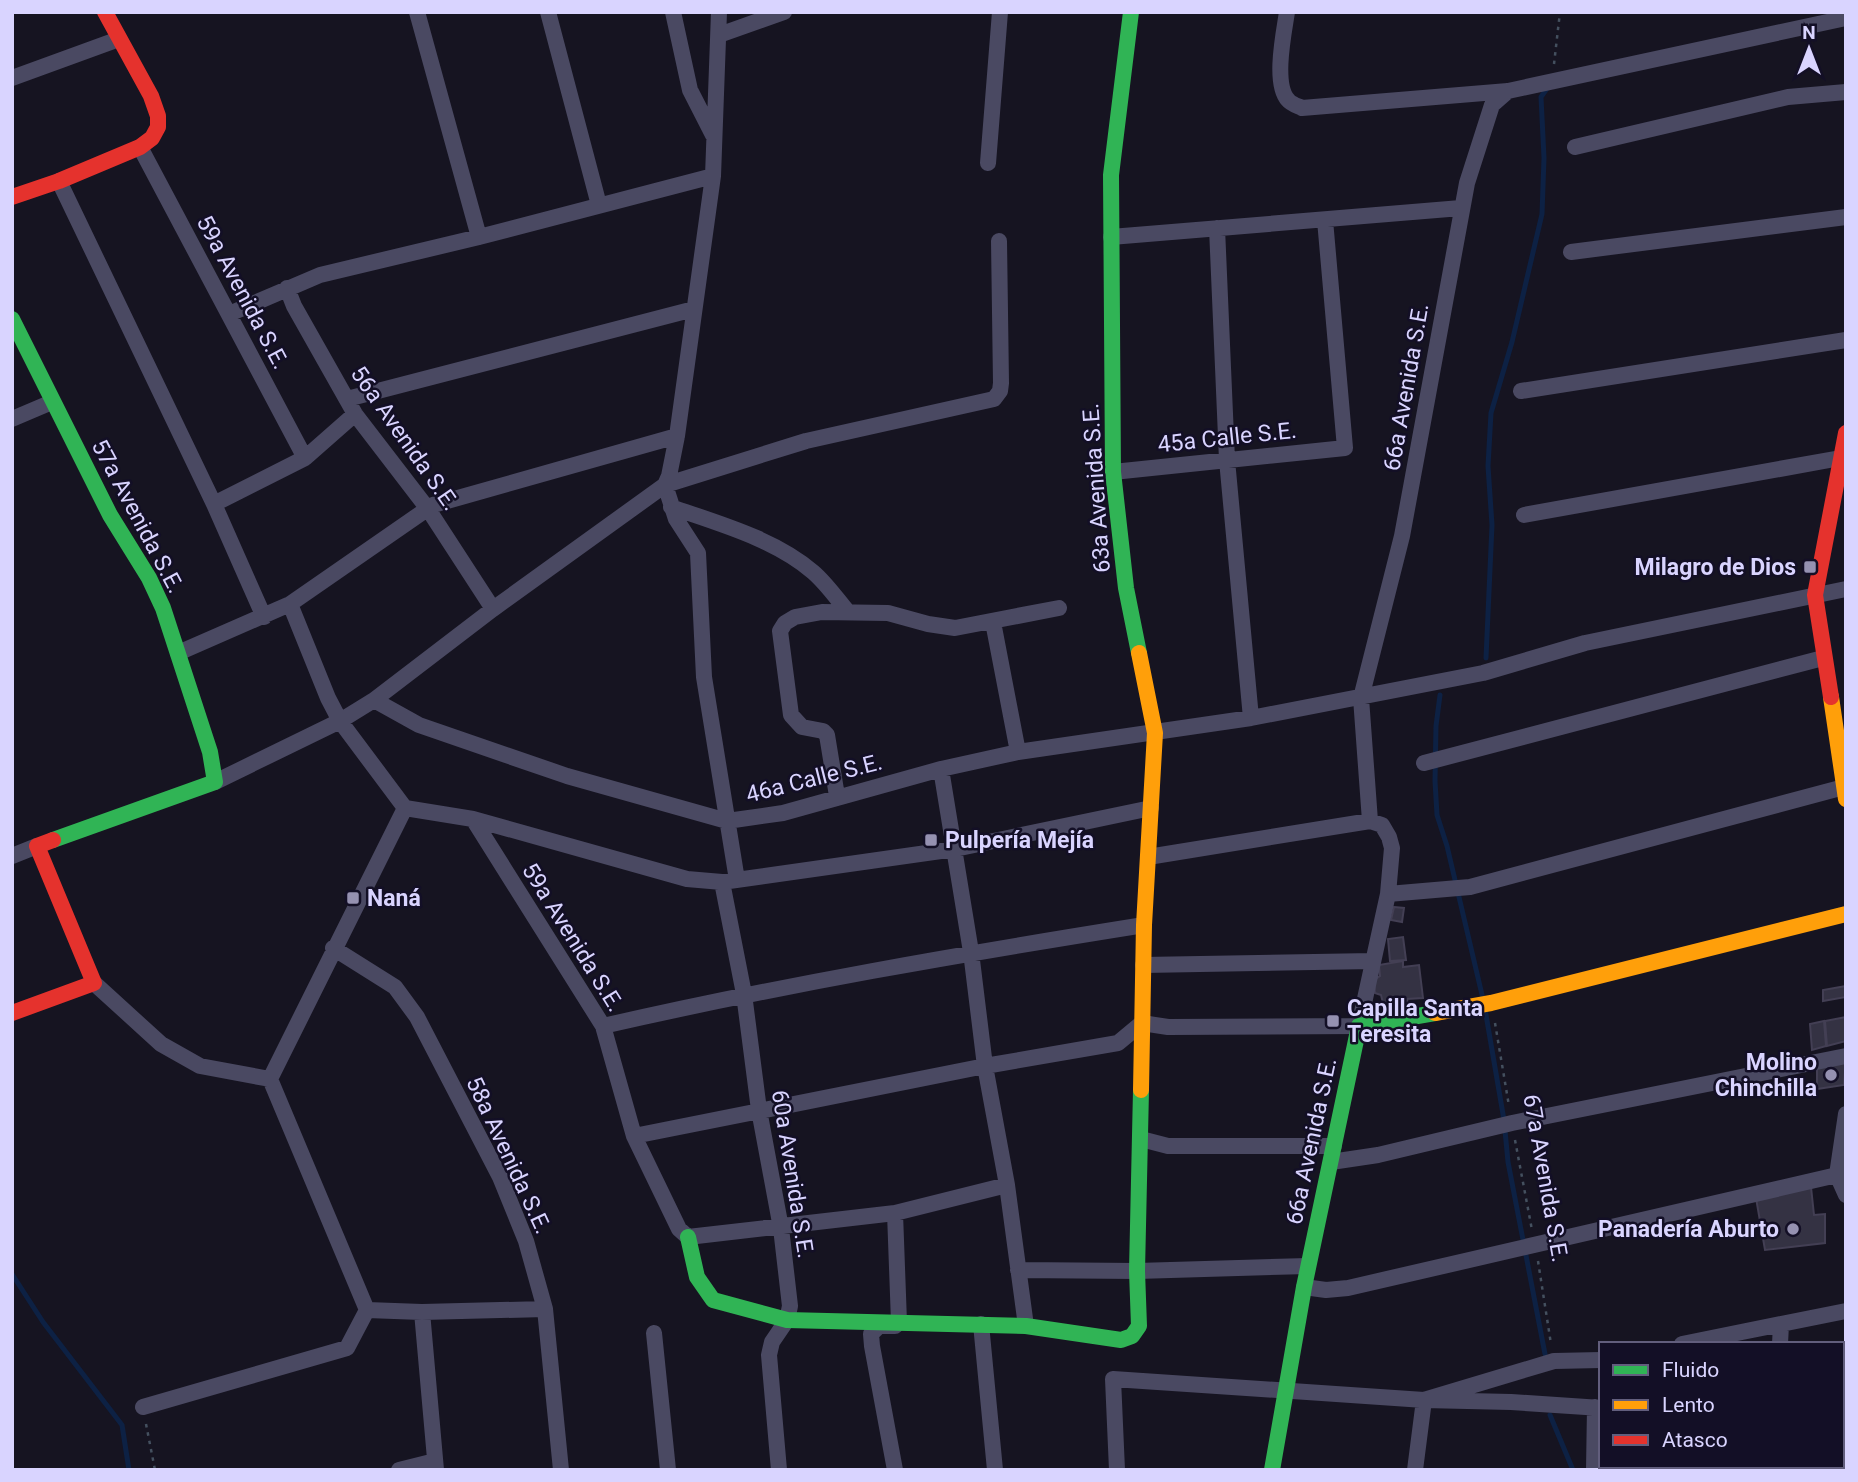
<svg xmlns="http://www.w3.org/2000/svg" width="1858" height="1482" viewBox="0 0 1858 1482" font-family="Roboto,sans-serif">
<style>
.lines{fill:none;stroke-linecap:round;stroke-linejoin:round}
.stream{stroke:#0d2144;stroke-width:5}
.building{fill:#343243;stroke:#433f54;stroke-width:2}
.path{stroke:#44505f;stroke-width:2.5;stroke-dasharray:3.5 5;stroke-linecap:butt}
.street{stroke:#4a4962;stroke-width:16}
.fast{stroke:#30b455;stroke-width:16}
.slow{stroke:#ff9f0a;stroke-width:16}
.jam{stroke:#e5322d;stroke-width:16}
.poi-dot{fill:#9591b1;stroke:#130f26;stroke-width:2.5}
.labels{text-anchor:middle;stroke-width:5;stroke-linejoin:round;paint-order:stroke}
.street-label{font-size:23px;fill:#d9d4ff;stroke:#130f26}
.poi-label{font-size:23px;font-weight:bold;fill:#d9d4ff;stroke:#130f26;text-anchor:end}
</style>
<rect width="100%" height="100%" fill="#161421"/>
<g class="lines">
<path class="stream" d="M1486,658L1492,525L1488,466L1491,413L1512,342L1542,214L1544,158L1541,97L1548,87
M1440,695L1436,726L1435,781L1437,815L1447,846L1483,999
M1485,1009L1504,1120L1508,1162L1545,1354
M12,1274L43,1322L122,1425L129,1470
M1550,1415L1573,1470"/>
</g>
<path class="building" d="M1394,907L1404,908L1402,922L1391,920Z
M1403,937L1406,960L1390,961L1388,939Z
M1403,961V967L1419,965L1423,998L1407,999L1408,1005L1384,1007L1381,995L1375,993L1374,980L1380,976L1379,965Z
M1846,986V997L1823,1001V990Z
M1846,1017V1041L1827,1046L1825,1021Z
M1824,1021L1826,1046L1812,1050L1810,1024Z
M1846,1059L1844,1085L1817,1089V1064Z
M1811,1187L1814,1215L1825,1214V1243L1765,1250L1756,1198Z"/>
<g class="lines">
<path class="path" d="M1554,64L1560,12
M1495,1023L1509,1106
M1515,1140L1532,1230
M1538,1261L1551,1344
M146,1424L155,1470"/>
<path class="street" d="M417,12L479,237
M548,12L599,205
M673,12L690,90L713,135
M719,12L713,176L677,436L669,476L665,485L676,519L698,553L704,677L737,880
M1287,12C1284,32 1273,84 1288,100C1291,104 1298,106 1302,108L1508,91L1846,18
M719,35L784,12
M12,78L119,39
M140,147L305,458
M1575,147L1788,97L1846,92
M988,163L1000,12
M59,181L214,504L264,617
M1217,228L1227,460L1251,718
M1111,237L1461,208
M1571,252L1846,217
M287,288L294,306L355,414L428,509L493,609
M229,314L320,275L479,237L713,176
M1521,391L1846,340
M347,399L694,309
M12,419L52,402
M1113,472L1345,448L1325,220
M214,504L305,458L355,414
M671,507C717,523 775,539 813,572C826,583 837,599 848,612
M1524,515L1846,457
M290,604L328,698L340,721L405,808L473,819L687,879L722,882L955,849L1151,808
M993,622L1018,752
M178,653L290,604L433,505L677,436
M374,700L419,725L567,776L727,821L783,813L941,769L1018,752L1251,718L1483,673L1585,643L1846,589
M1424,763L1823,658
M941,769L971,952L985,1066L1007,1185L1026,1326
M215,782L340,721L374,700L493,609L665,485L806,441L994,399L1000,391L1001,383L999,241
M837,796L827,735L823,731L802,727L791,715L780,631L785,623L795,617L822,612L888,613L928,624L955,628L1059,608
M473,819L603,1026L634,1136L679,1229L688,1237L895,1213L1007,1185
M1370,821L1361,698L1402,536L1467,183L1492,105L1508,91
M12,856L37,846
M722,882L744,994L759,1110L781,1228L790,1306L787,1320L772,1342L769,1355L779,1470
M1388,894L1470,887L1844,787
M333,948L395,987L417,1017L500,1177L526,1241L545,1309L561,1470
M1143,965L1373,961
M94,983L161,1044L200,1066L270,1079
M603,1026C782,985 962,954 1144,925
M634,1136L985,1066L1118,1043L1142,1023L1168,1027L1359,1026L1388,894L1392,848L1389,837L1382,825L1370,821L1148,857
M1141,1139L1168,1146H1334
M1331,1162L1378,1155L1512,1123L1846,1056
M1837,1175L1846,1114
M1837,1175L1846,1195
M895,1213L899,1322L895,1326H879L871,1334L872,1346L895,1470
M1018,1270L1137,1271L1308,1266
M1304,1287L1326,1290L1348,1288L1837,1175
M367,1310L422,1312L545,1309
M422,1312L436,1470
M981,1324L995,1470
M654,1333L668,1470
M1682,1344L1846,1311
M1780,1344L1781,1324
M143,1407L347,1348L367,1310L270,1079L405,808
M1842,1460L1846,1459
M399,1470L435,1461
M1117,1470L1113,1379L1424,1400L1511,1402L1601,1408
M1415,1470L1424,1400L1554,1361L1601,1360
M1594,1470L1595,1407
M1775,1470V1466"/>
<path class="fast" d="M1131,12L1111,175L1113,472L1126,588L1139,653
M12,319L110,515L149,578L163,608L210,752L215,782L53,840
M688,1237L697,1277L713,1300L787,1320L1026,1326L1121,1340L1132,1336L1139,1326L1137,1271L1141,1090
M1272,1470L1304,1287L1359,1026L1435,1013"/>
<path class="slow" d="M1139,653L1155,733L1144,925L1141,1090
M1831,697L1846,799
M1435,1013L1491,1003L1846,914"/>
<path class="jam" d="M12,197L59,181L140,147L152,138L158,127V116L151,96L105,12
M1831,697L1815,595L1846,433
M12,1013L94,983L37,846L53,840"/>
</g>
<g class="poi-dot">
<rect x="1803" y="560" width="14" height="14" rx="3.5"/>
<rect x="924" y="833" width="14" height="14" rx="3.5"/>
<rect x="346" y="891" width="14" height="14" rx="3.5"/>
<rect x="1326" y="1014" width="14" height="14" rx="3.5"/>
<circle cx="1831" cy="1075" r="7"/>
<circle cx="1793" cy="1229" r="7"/>
</g>
<g class="labels">
<g class="street-label">
<text transform="translate(243 292) rotate(62)" y="8">59a Avenida S.E.</text>
<text transform="translate(1406 387) rotate(-80)" y="8">66a Avenida S.E.</text>
<text transform="translate(1227 437) rotate(-6)" y="8">45a Calle S.E.</text>
<text transform="translate(405 438) rotate(55)" y="8">56a Avenida S.E.</text>
<text transform="translate(1096 488) rotate(-94)" y="8">63a Avenida S.E.</text>
<text transform="translate(138 516) rotate(62)" y="8">57a Avenida S.E.</text>
<text transform="translate(814 778) rotate(-14)" y="8">46a Calle S.E.</text>
<text transform="translate(573 937) rotate(58)" y="8">59a Avenida S.E.</text>
<text transform="translate(1311 1141) rotate(-78)" y="8">66a Avenida S.E.</text>
<text transform="translate(509 1155) rotate(65)" y="8">58a Avenida S.E.</text>
<text transform="translate(793 1174) rotate(81)" y="8">60a Avenida S.E.</text>
<text transform="translate(1546 1178) rotate(80)" y="8">67a Avenida S.E.</text>
</g>
<g class="poi-label">
<text x="1796" y="575">Milagro de Dios</text>
<text x="945" y="848" text-anchor="start">Pulpería Mejía</text>
<text x="367" y="906" text-anchor="start">Naná</text>
<text x="1347" y="1016" text-anchor="start">Capilla Santa<tspan x="1347" dy="26">Teresita</tspan></text>
<text x="1817" y="1070">Molino<tspan x="1817" dy="26">Chinchilla</tspan></text>
<text x="1779" y="1237">Panadería Aburto</text>
</g>
</g>
<rect width="1858" height="1482" fill="none" stroke="#d9d4ff" stroke-width="28"/>
<rect x="1599" y="1342" width="245" height="126" fill="#130f26" stroke="#625e7d" stroke-width="2"/>
<rect x="1613" y="1365" width="35" height="10" fill="#30b455" stroke="#625e7d" stroke-width="2"/>
<text x="1662" y="1377" font-size="21" fill="#d9d4ff">Fluido</text>
<rect x="1613" y="1400" width="35" height="10" fill="#ff9f0a" stroke="#625e7d" stroke-width="2"/>
<text x="1662" y="1412" font-size="21" fill="#d9d4ff">Lento</text>
<rect x="1613" y="1435" width="35" height="10" fill="#e5322d" stroke="#625e7d" stroke-width="2"/>
<text x="1662" y="1447" font-size="21" fill="#d9d4ff">Atasco</text>
<g transform="translate(1809 49)" stroke="#130f26" stroke-width="5" paint-order="stroke">
<path d="M0-5L12 26L0 18L-12 26Z" fill="#d9d4ff"/>
<text y="-10" font-size="19" font-weight="bold" text-anchor="middle" fill="#d9d4ff">N</text>
</g>
</svg>
